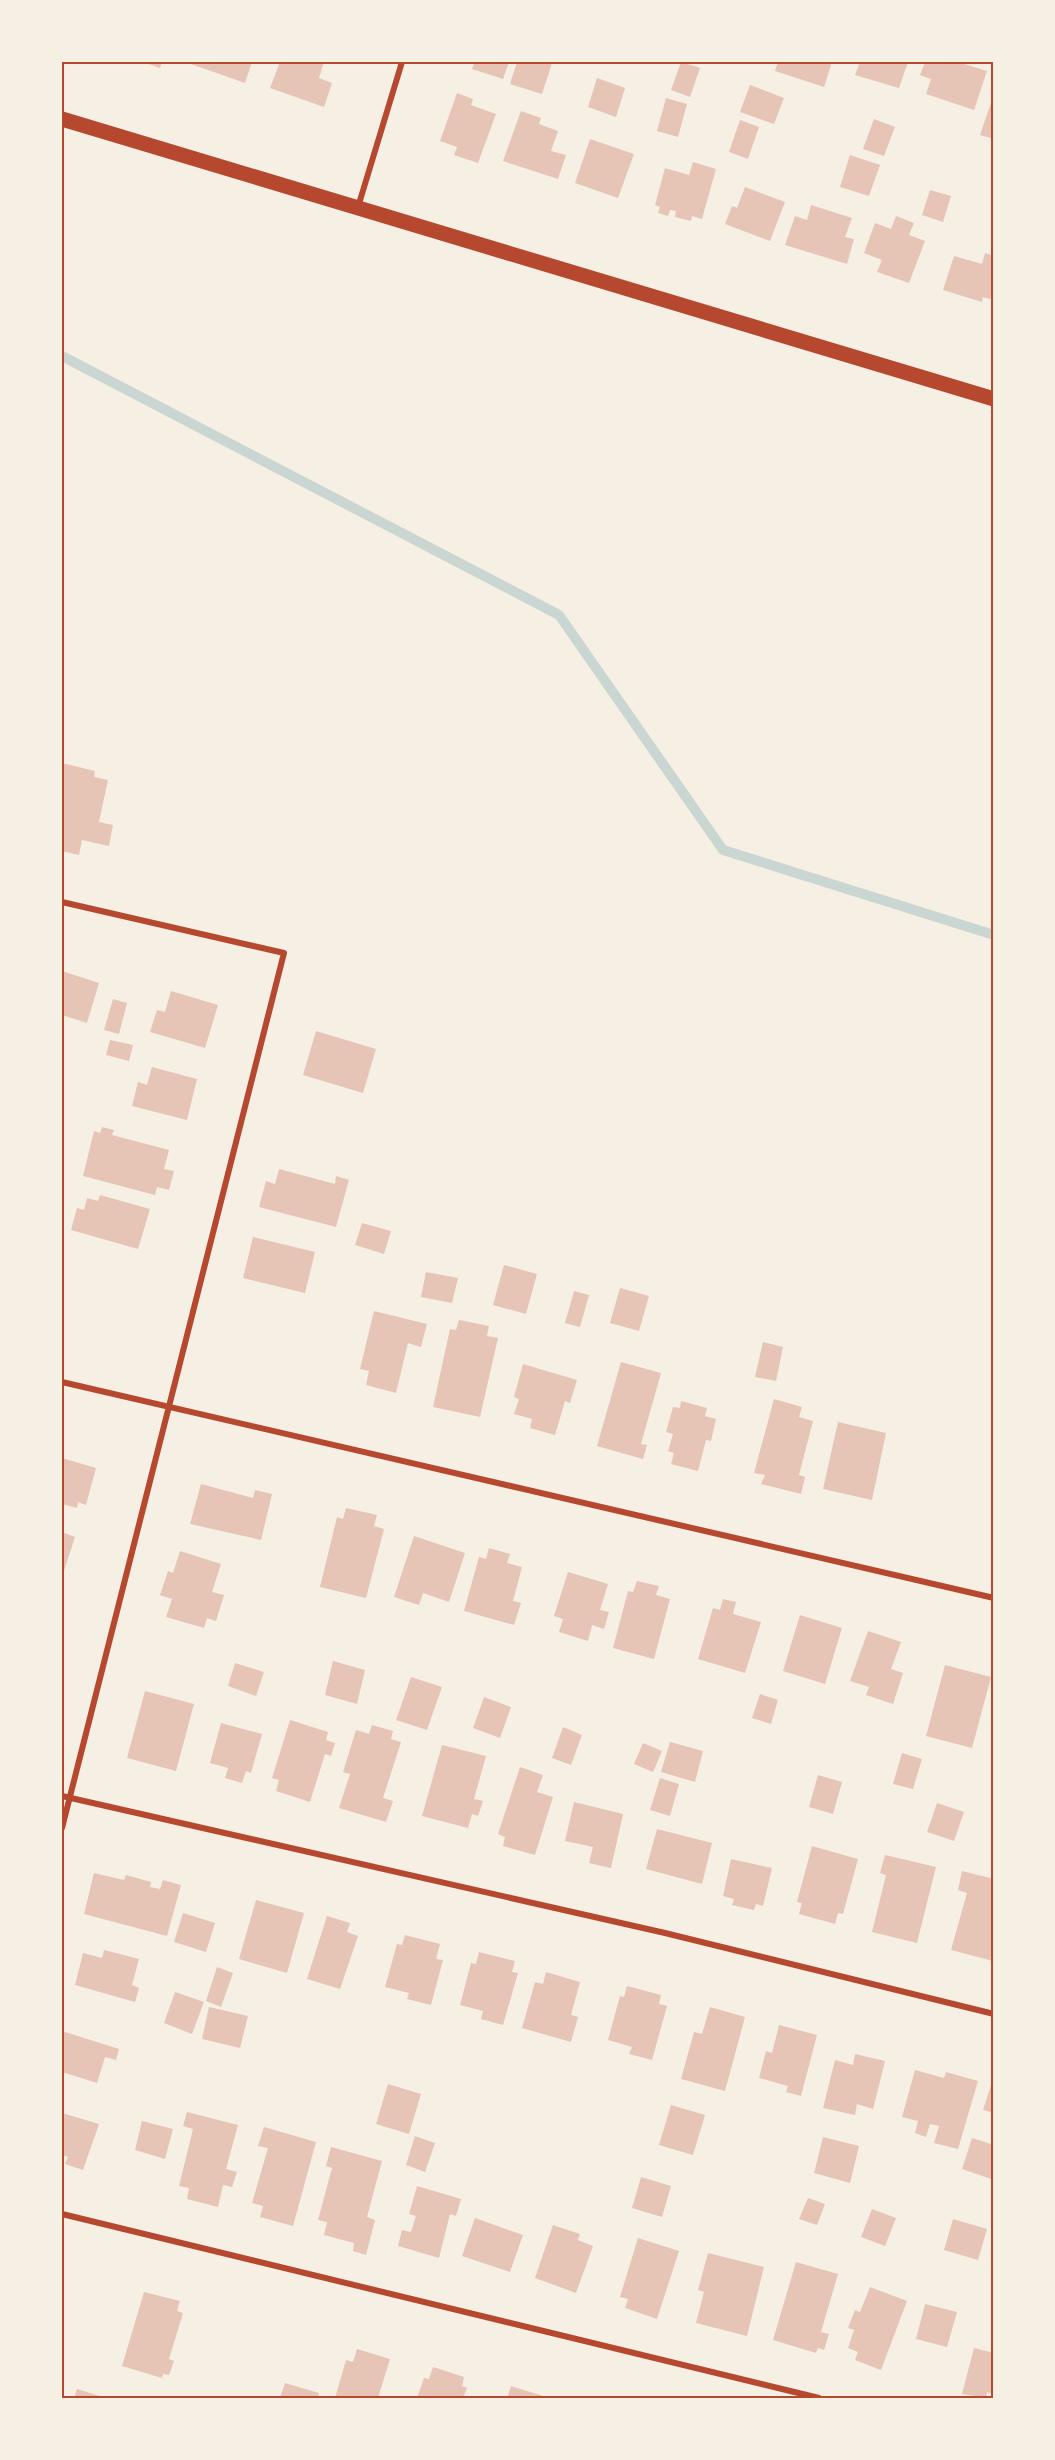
<svg xmlns="http://www.w3.org/2000/svg" width="1055" height="2460" viewBox="0 0 1055 2460" font-family="'Golos Text',sans-serif">
<style>
.lines{fill:none;stroke-linecap:round;stroke-linejoin:round}
.stream{stroke:#c9d6d2;stroke-width:10}
.building{fill:#e6c5b7}
.minor{stroke:#b5482f;stroke-width:6}
.primary{stroke:#b5482f;stroke-width:15}
.neatline{fill:none;stroke:#b5482f;stroke-width:2}
</style>
<rect width="100%" height="100%" fill="#f6efe4"/>
<g class="lines">
<path class="stream" d="M62,356L559,615L723,850L994,935"/>
</g>
<path class="building" d="M143,62H162L160,68Z
M192,62H252L245,83L191,64Z
M280,62H324L319,78L332,83L324,107L270,88Z
M475,62H509L503,79L472,69Z
M517,62L552,63L542,94L510,84Z
M681,62L700,68L690,97L671,90Z
M778,62H832L824,87L775,71Z
M860,62H908L899,88L855,75Z
M925,62H958L987,71L974,110L926,94L931,79L920,75Z
M597,78L625,88L616,117L588,107Z
M750,85L784,98L774,124L740,112Z
M457,93L473,99L471,105L496,114L478,163L454,155L457,147L440,141Z
M994,94V139L980,135Z
M666,98L687,104L678,137L657,131Z
M521,111L541,118L539,124L558,131L551,151L566,155L558,179L503,161Z
M874,119L895,127L884,156L863,149Z
M740,120L759,127L748,159L729,152Z
M590,139L634,154L618,198L575,183Z
M850,155L880,165L869,196L840,187Z
M693,162L716,169L702,219L692,216L691,221L675,217L676,211L670,210L668,216L658,213L660,207L655,205L665,168L689,175Z
M745,187L785,202L770,241L725,224L732,206L737,208Z
M930,190L951,196L943,222L922,215Z
M811,205L852,218L845,237L854,239L847,264L785,245L795,216L807,220Z
M896,216L914,223L909,235L925,241L909,283L877,272L882,260L864,253L875,223L891,229Z
M985,253L994,256V300L983,297L982,302L943,290L954,256L982,264Z
M62,763L95,771L94,777L108,780L99,822L113,825L109,846L82,840L79,855L62,851Z
M62,971L99,983L87,1023L62,1015Z
M171,991L218,1005L205,1048L150,1032L157,1010L165,1012Z
M113,999L127,1003L119,1034L104,1030Z
M316,1031L376,1049L363,1093L303,1075Z
M110,1040L133,1045L129,1061L106,1055Z
M152,1067L197,1079L187,1120L132,1106L138,1082L147,1085Z
M102,1127L114,1130L112,1135L169,1150L164,1169L174,1171L169,1190L157,1187L155,1195L83,1176L94,1131L100,1133Z
M279,1169L335,1184L336,1176L349,1180L336,1227L259,1207L266,1181L275,1184Z
M100,1195L150,1209L138,1249L71,1230L77,1208L84,1210L87,1198L98,1201Z
M362,1223L391,1231L384,1254L355,1245Z
M253,1237L315,1252L305,1293L243,1278Z
M504,1265L537,1274L526,1314L493,1305Z
M426,1272L458,1278L452,1303L421,1297Z
M620,1288L649,1296L639,1331L610,1323Z
M574,1291L589,1295L580,1327L565,1323Z
M374,1311L427,1324L421,1347L408,1343L396,1393L366,1385L369,1371L360,1369Z
M459,1320L489,1326L487,1336L498,1338L480,1417L433,1407L450,1329L456,1330Z
M763,1342L783,1347L776,1381L755,1377Z
M621,1362L661,1373L641,1444L647,1445L643,1459L597,1446Z
M523,1364L577,1380L570,1403L565,1401L555,1435L530,1428L532,1419L514,1414L519,1399L514,1397Z
M774,1399L802,1407L799,1417L813,1421L799,1475L805,1477L801,1494L761,1484L765,1475L754,1473Z
M681,1401L707,1408L705,1416L716,1419L711,1441L706,1440L698,1471L671,1464L674,1453L668,1451L673,1434L666,1432L673,1407L680,1408Z
M838,1422L886,1433L872,1500L823,1489Z
M62,1458L96,1468L86,1505L78,1502L77,1508L62,1504Z
M201,1484L253,1498L255,1490L272,1494L261,1540L190,1524Z
M346,1508L377,1515L374,1526L384,1529L366,1598L320,1587L337,1517L343,1519Z
M62,1532L75,1537L62,1577Z
M414,1536L465,1553L449,1602L423,1593L419,1605L394,1597Z
M489,1548L510,1554L507,1563L522,1567L513,1601L521,1603L514,1625L464,1611L479,1557L486,1559Z
M180,1551L221,1564L212,1592L224,1595L216,1621L207,1618L204,1628L166,1617L172,1599L160,1595L168,1571L173,1573Z
M568,1572L608,1584L600,1610L609,1612L604,1629L592,1625L588,1641L559,1632L563,1619L554,1616Z
M637,1581L659,1586L656,1595L670,1599L654,1659L613,1648L628,1591L633,1592Z
M723,1599L736,1602L733,1614L761,1622L745,1673L698,1659L713,1608L720,1610Z
M800,1615L842,1628L825,1684L783,1671Z
M868,1631L901,1642L891,1669L903,1673L893,1704L866,1695L869,1687L850,1681Z
M333,1661L365,1670L357,1704L325,1695Z
M235,1663L264,1672L256,1696L228,1686Z
M945,1665L991,1677L972,1748L926,1736Z
M411,1677L442,1687L427,1730L396,1720Z
M145,1691L194,1704L176,1771L127,1758Z
M760,1694L778,1700L771,1724L752,1718Z
M484,1697L511,1707L500,1738L473,1728Z
M290,1720L328,1732L326,1740L335,1743L331,1756L325,1754L310,1802L276,1791L279,1780L272,1778Z
M221,1723L262,1734L251,1773L246,1771L242,1783L225,1778L228,1768L210,1763Z
M372,1725L393,1731L391,1739L401,1742L383,1798L393,1801L386,1822L339,1808L350,1774L343,1772L356,1730L369,1734Z
M563,1727L582,1735L571,1765L552,1758Z
M670,1742L703,1751L695,1782L661,1772Z
M643,1743L662,1751L653,1772L634,1764Z
M442,1745L486,1756L474,1799L483,1801L478,1816L472,1814L468,1828L422,1816Z
M902,1753L922,1759L913,1789L893,1784Z
M520,1767L543,1775L537,1792L553,1797L535,1855L503,1846L505,1837L498,1834Z
M818,1775L842,1782L833,1814L809,1807Z
M660,1778L679,1784L670,1816L650,1810Z
M574,1802L623,1814L611,1868L589,1863L593,1847L565,1841Z
M937,1803L964,1812L954,1841L927,1832Z
M657,1829L712,1843L702,1884L646,1869Z
M812,1846L858,1859L843,1914L838,1913L835,1924L799,1914L802,1903L797,1902Z
M885,1855L936,1867L917,1943L872,1932L886,1875L880,1873Z
M731,1859L772,1868L763,1906L756,1904L754,1910L732,1905L734,1899L723,1896Z
M962,1871L994,1879L993,1961L951,1950L967,1893L958,1890Z
M94,1873L124,1880L126,1875L151,1882L150,1887L160,1889L163,1880L181,1885L167,1936L84,1914Z
M256,1900L304,1913L287,1973L239,1959Z
M183,1913L215,1923L206,1952L174,1942Z
M327,1916L350,1923L347,1932L358,1936L340,1989L307,1979Z
M405,1935L440,1944L436,1959L443,1960L431,2005L407,1999L409,1993L385,1987L397,1944L402,1945Z
M104,1950L139,1959L132,1985L139,1988L135,2002L75,1985L83,1953L102,1958Z
M479,1952L515,1961L512,1972L518,1973L503,2025L481,2019L483,2011L460,2005L471,1963L476,1964Z
M217,1967L233,1973L221,2007L206,2001Z
M546,1972L580,1982L571,2015L578,2017L571,2042L522,2028L535,1982L543,1984Z
M627,1986L661,1995L659,2004L667,2006L652,2060L629,2054L632,2047L608,2040L620,1996L624,1997Z
M175,1992L204,2002L192,2034L164,2023Z
M209,2007L248,2016L240,2048L202,2039Z
M710,2007L745,2017L725,2091L681,2079L694,2032L702,2034Z
M779,2025L817,2035L801,2096L786,2092L788,2086L759,2078L766,2051L772,2053Z
M62,2031L119,2049L116,2060L105,2057L97,2083L62,2072Z
M855,2054L885,2061L873,2109L857,2104L855,2115L823,2108L835,2060L853,2065Z
M915,2070L944,2078L946,2072L978,2081L958,2149L934,2143L939,2126L930,2124L926,2137L915,2133L918,2121L902,2117Z
M994,2076V2113L983,2110Z
M388,2084L421,2094L409,2134L376,2124Z
M671,2105L705,2115L693,2155L659,2145Z
M187,2112L238,2125L226,2169L237,2172L232,2187L223,2185L218,2207L187,2199L189,2188L179,2186L193,2129L183,2126Z
M62,2113L99,2124L83,2170L65,2164L68,2157L62,2155Z
M142,2121L173,2129L165,2159L135,2150Z
M264,2127L316,2142L293,2226L260,2217L263,2206L252,2203L268,2148L258,2146Z
M415,2136L435,2143L425,2172L406,2165Z
M823,2137L859,2146L850,2183L814,2173Z
M972,2138L994,2145V2180L962,2169Z
M331,2147L382,2161L367,2217L375,2220L366,2255L353,2251L354,2243L324,2235L327,2222L318,2220L332,2168L326,2166Z
M641,2177L671,2186L662,2217L632,2208Z
M417,2186L461,2199L456,2216L450,2214L439,2258L398,2246L402,2230L411,2232L416,2216L409,2214Z
M808,2198L825,2204L817,2225L799,2219Z
M872,2209L896,2218L885,2246L861,2237Z
M475,2218L523,2235L510,2272L462,2256Z
M953,2219L987,2229L978,2260L944,2250Z
M553,2225L580,2234L578,2240L593,2246L576,2293L535,2278Z
M638,2238L679,2251L657,2319L625,2308L628,2299L620,2297Z
M708,2253L764,2267L747,2336L696,2323L704,2292L698,2290Z
M796,2262L838,2274L821,2332L829,2334L824,2350L818,2348L816,2353L773,2340Z
M870,2287L907,2301L881,2370L855,2360L858,2352L848,2348L854,2330L848,2328L855,2310L860,2312Z
M144,2292L180,2301L177,2311L183,2313L169,2359L174,2361L169,2375L163,2374L162,2378L122,2366Z
M925,2304L957,2312L947,2347L916,2339Z
M974,2348L994,2353V2394L987,2392L986,2398L962,2394Z
M357,2349L390,2359L378,2398H335L346,2360L353,2362Z
M433,2367L464,2377L462,2386L467,2388L463,2398H417L424,2378L429,2379Z
M285,2383L319,2393L318,2398H280Z
M511,2386L543,2396L542,2398H507Z
M77,2389L106,2398H74Z"/>
<g class="lines">
<path class="minor" d="M358,207L402,62
M62,902L284,953L62,1828
M62,1382L994,1598
M62,1796L665,1933L994,2014
M62,2214L819,2398"/>
<path class="primary" d="M62,119L994,399"/>
</g>
<rect width="1055" height="2460" fill="none" stroke="#f6efe4" stroke-width="126"/>
<rect x="63" y="63" width="929" height="2334" class="neatline"/>
</svg>
